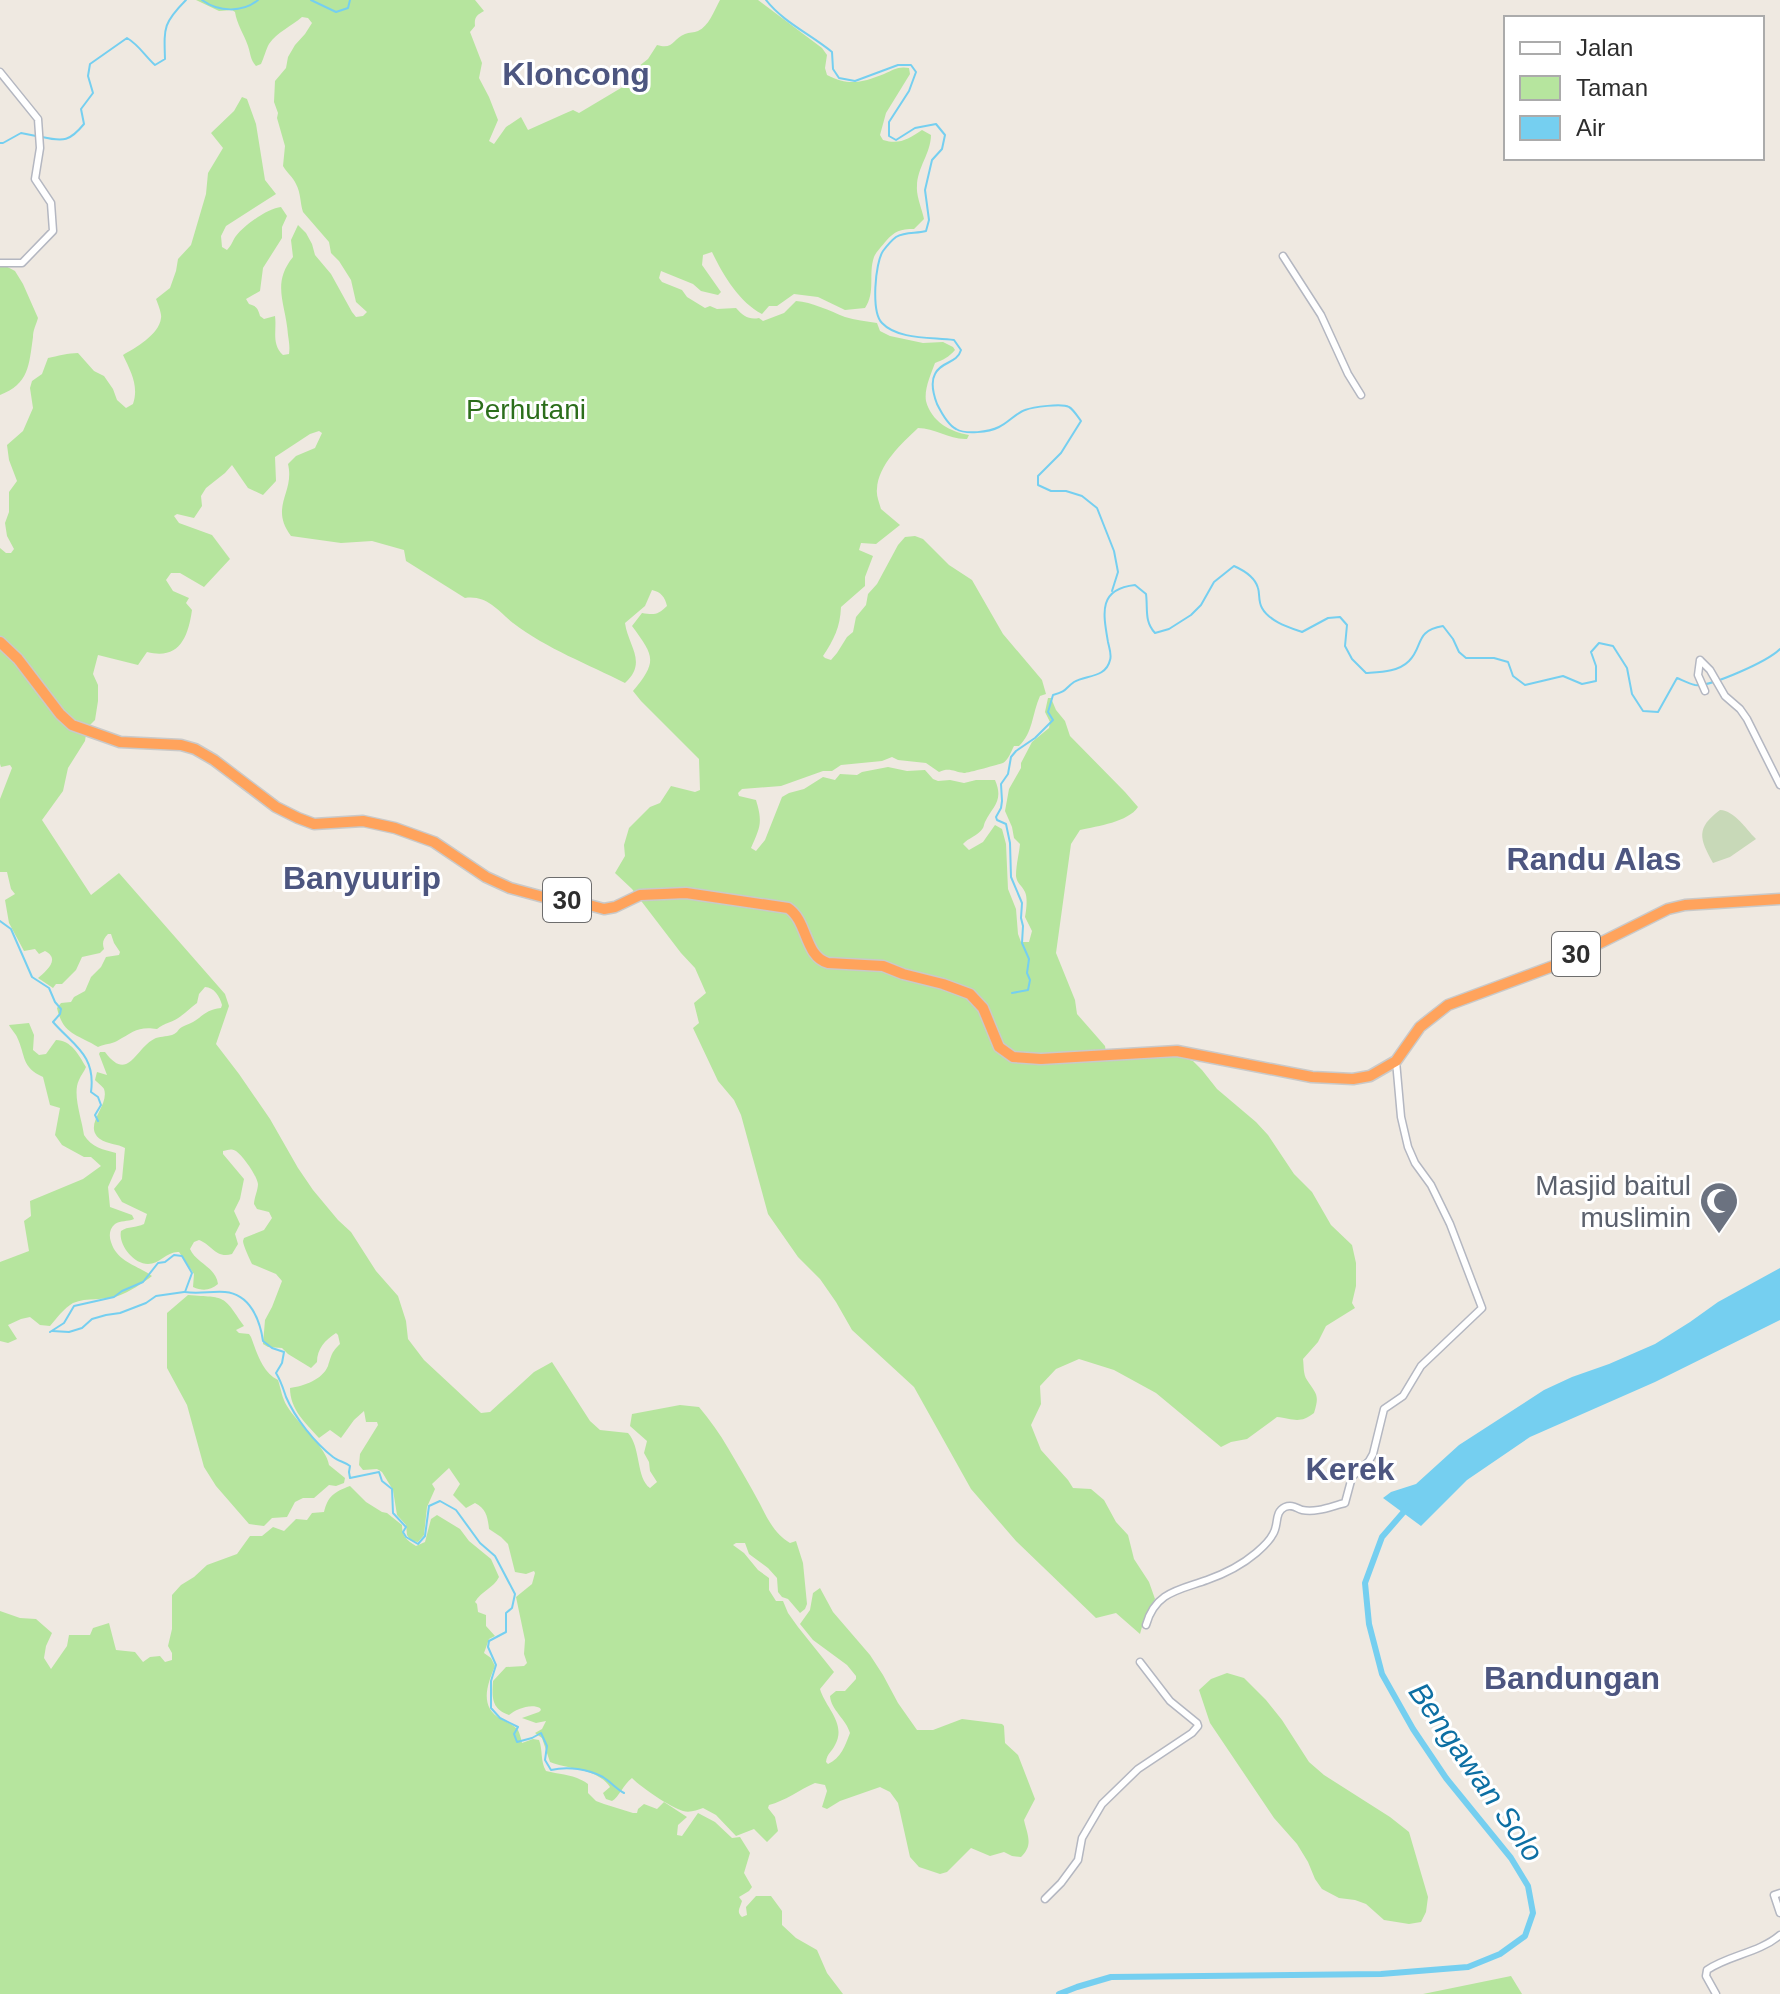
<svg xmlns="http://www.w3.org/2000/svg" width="1780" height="1994" viewBox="0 0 1780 1994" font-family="Helvetica,sans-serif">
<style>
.green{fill:#b6e59e}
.cemetery{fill:#c8d9b8}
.water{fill:#75cff0}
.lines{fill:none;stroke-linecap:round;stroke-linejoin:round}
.stream{stroke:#75cff0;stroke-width:2}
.river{stroke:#75cff0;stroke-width:6}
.secondary-casing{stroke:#b4b7c1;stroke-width:9}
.highway-casing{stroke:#c9c9c9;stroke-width:13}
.secondary{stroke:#fff;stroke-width:6}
.highway{stroke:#ffa35c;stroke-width:10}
.labels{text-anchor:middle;stroke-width:6;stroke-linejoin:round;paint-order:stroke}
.shield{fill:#fff;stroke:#6d6d6d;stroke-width:2}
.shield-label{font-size:26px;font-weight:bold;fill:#2e2e2e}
.park-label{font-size:28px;fill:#2c6e1b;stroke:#fff}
.worship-label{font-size:28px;fill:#5b616d;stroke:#fff;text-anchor:end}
.water-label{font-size:30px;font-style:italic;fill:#0d6fa3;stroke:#fff}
.quarter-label{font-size:32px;font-weight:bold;fill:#4d5680;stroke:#fff}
</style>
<rect width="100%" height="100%" fill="#efe9e1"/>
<path class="green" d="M196,0H475L484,11C477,15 474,17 475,26L470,32L482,63L479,78L489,97L498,120L489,141L494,144L506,127L521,117L528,130L566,113L573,110L579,113L626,85L629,74L648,59L657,45C674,50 672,39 685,34C689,32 694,33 698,31C709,26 714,11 720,0H758L822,48L827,55L825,68L827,75C849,86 861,83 884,74C893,70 898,66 909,68L910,74L886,113L880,135L883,140C900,145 908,139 922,130L931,135C931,153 917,168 917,186C916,196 922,209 924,219L914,229C900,229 895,231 886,241C882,246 876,252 874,257C868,274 876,292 865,308L845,310L818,297L794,294L777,306H769L762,314C739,302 723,275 712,252L703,255L702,265L721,292L718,295L701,291L693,284L661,271L659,278L662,282L682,290L687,297L705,308L710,306L717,309L736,308C743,316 749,320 759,318L763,321L784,313L796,301C812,302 830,311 845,317C855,320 866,321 877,323L880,331L890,336L923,343L943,342L953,347L955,350C949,357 943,360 935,363C931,374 924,389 926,401C931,421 950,432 969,435L967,439C950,440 935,428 918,428C902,443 878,465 877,489C876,495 879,502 881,509L900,525L876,544L861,543L859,550L873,556L865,577V586L841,607C840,628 834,639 823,656L825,658L831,660L837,653L847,637L853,632L856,617L866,605L868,594L877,584L898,545L905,537L915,536L923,539L949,565L972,580L1003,634L1042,680L1046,694L1040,696C1032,714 1033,733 1019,746H1014C1011,752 1008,760 1003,763C1000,764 968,773 964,773C954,772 950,767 939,772L926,763L898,760L892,757L882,761L841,765L832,771H823L781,786L742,789L738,793L739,796L756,800C763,823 760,827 751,848L756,851L765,840L782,797L789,793L804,789L823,777L835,780L840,774L857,775L862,772L888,767L907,771L925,770L933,779L938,781L950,780L964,783L976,780H995C1004,801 993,806 985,822C984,824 984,826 983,828C978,836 968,838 963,844L969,850L983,842L995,825L1002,829L1006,844L1008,889L1016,909L1018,934L1021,942H1029L1032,931L1025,917C1026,912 1028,898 1025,892C1022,885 1017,884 1016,876C1016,864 1019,855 1020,844L1014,838L1012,827L1005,811L1009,789L1021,768V763L1032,742L1049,728L1050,722L1045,712L1048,698H1051L1056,710L1065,721L1070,736L1125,792L1138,807C1128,822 1098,826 1080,830L1071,844L1056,953L1075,1000L1077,1014L1105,1046L1107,1058L1177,1056L1193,1061L1202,1070L1217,1089L1256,1122L1268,1135L1294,1174L1312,1192L1331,1225L1352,1245L1356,1263V1286L1352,1303L1355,1308L1326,1326L1318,1342L1303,1359C1304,1366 1303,1374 1307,1380C1316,1394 1320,1394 1314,1413C1299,1425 1292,1418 1277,1417L1247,1439L1231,1442L1221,1447L1156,1393L1114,1370L1079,1359L1056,1369L1040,1386L1041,1404L1031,1425L1041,1450L1068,1480L1073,1488L1091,1489L1104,1500L1116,1522L1128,1535L1134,1559L1149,1582L1155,1599L1145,1616L1140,1634L1116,1613L1096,1618L1016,1541L971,1489L914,1387L852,1330L836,1302L820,1279L798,1257L768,1214L741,1115L734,1100L718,1081L693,1028L699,1023L694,1003L706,993L695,968L681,953L632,889L615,873L625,856L624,845L629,828L650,807L660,803L671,786L695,792L700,790L699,759L641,701L633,691C658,661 654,656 632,626L642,613C654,615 658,615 667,606C665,597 661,592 652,590L645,606L625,623C628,646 648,662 625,683C588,664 547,649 513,623C497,610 487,595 465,598L406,561L404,550L372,541L341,543L291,536C269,506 295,493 288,464L296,456L315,448L322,433L319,431L310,434L275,457L276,481L263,495L248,488L232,465L225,473L206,488L201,496L202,506L194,518L177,514L174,516L179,523L212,535L230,559L204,587L180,573H171L166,580L173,591L189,598L186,603L192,610C188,638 179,660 147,652L138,665L98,655L93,674L98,685V701L95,720L87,728L85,741L68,768L63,791L42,820L91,895L119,873L225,994L229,1006L216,1044L239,1074L270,1119L298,1168L313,1190L338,1220L351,1232L376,1271L398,1296L406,1321L408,1339L424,1360L481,1413L490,1412L534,1372L552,1362L590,1421L600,1430L628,1433C641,1447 636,1478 650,1488L657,1482L650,1471L649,1462L644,1453L647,1441L630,1426L632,1414L680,1405L699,1407C710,1420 720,1434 728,1448C739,1467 750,1485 760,1504C768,1520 775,1534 790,1543L796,1541L803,1563L807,1604L805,1609L800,1613L788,1599L782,1597L778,1592L777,1578L768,1568L749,1554L745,1543H736L733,1545L744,1553L758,1570L769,1578V1590L776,1601H783L788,1613L798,1627L834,1672L820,1689C825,1707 847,1724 835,1745C832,1752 827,1753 826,1762L828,1764C841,1758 845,1746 850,1733C846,1719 831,1710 830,1696L836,1691H845L856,1679V1676L847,1665L813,1640L800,1624L810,1610L813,1593L820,1588L833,1612L870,1655L883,1675L898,1703L917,1730H933L962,1719L1002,1724L1004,1726L1005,1743L1018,1755L1035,1799L1024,1820C1027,1834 1034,1845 1021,1857L1012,1856L1004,1852L990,1856L971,1848L947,1872L940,1874L919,1867L910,1857L898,1803L890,1792L880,1787L840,1801L827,1809L822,1807L827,1791L825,1785L815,1783C799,1790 785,1801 769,1805L768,1808L775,1817L778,1831L767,1842L754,1829L736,1836L716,1815L703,1808C697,1810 690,1813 683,1811C670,1807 642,1788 632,1778C623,1785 619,1797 612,1801L606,1799L603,1793L610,1787C597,1768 570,1770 550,1762L542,1738L535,1733L542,1729L546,1721L536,1723L522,1718L539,1712L541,1710L540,1708C531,1703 516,1709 509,1715C491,1709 492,1697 493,1681L506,1667L524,1666L527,1663L524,1654L525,1640L516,1597L532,1584L535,1573L534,1571L526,1574L515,1572L508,1544L501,1537L489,1529C488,1518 486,1508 475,1503L466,1508L453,1495L460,1484L449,1468L432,1484L435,1489L427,1507L424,1535L418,1542L411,1541L407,1535L406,1525L397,1515L393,1490L382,1472L377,1469L363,1470L359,1465L360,1454L378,1425L377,1422H366L364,1411L354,1420L341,1438L330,1430L319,1438C306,1423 290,1410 290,1388C304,1386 322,1380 328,1366C332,1354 331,1353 340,1344L338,1335L336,1333C325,1340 317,1349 317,1362L311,1368L288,1354L282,1348L268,1347L263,1344L265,1320L272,1307L282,1281L276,1274L252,1264C250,1260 243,1245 243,1241L244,1238L264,1230L272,1218L269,1212L257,1209L254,1204C254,1198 258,1190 258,1184C257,1176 243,1156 236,1151C230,1148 229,1150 223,1151V1154L244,1179L240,1199L234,1211L240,1224L235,1234L238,1244L232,1254C216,1259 211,1244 199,1240L194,1242L190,1249C196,1263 216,1267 218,1284C210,1291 202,1291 193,1287L194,1274L179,1252C167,1251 160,1264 148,1264C133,1264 118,1244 121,1231C128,1226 136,1228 144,1224L147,1214L122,1202L114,1189L122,1179L125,1148C118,1144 107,1144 100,1139C82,1125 110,1106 104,1089C103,1087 97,1082 95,1080L97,1072L107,1075L99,1054L100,1052H105C128,1083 135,1049 154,1039C159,1036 166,1037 172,1035C179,1032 176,1031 182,1027C185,1025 190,1024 193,1022C204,1015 208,1009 221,1008L222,1005C220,997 214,987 205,987L199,994L197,1003C191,1007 187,1012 181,1016C174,1022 164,1023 157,1029C138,1026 133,1032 117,1041C112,1044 104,1044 98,1047C77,1034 63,1035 57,1008L61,1003L71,1002L74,997L85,991L91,977L101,967L106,957L119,955L120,952L114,943L111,934H108C103,939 102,943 104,949L100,953L82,957L76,970L62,984H56L53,988L38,978C46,971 61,959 45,951L39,954L35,949L24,951L9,923L5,900L15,894L11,889L7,872H0V799L12,768L10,765L1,767L0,764V548L6,553H11L14,549L7,536L5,523L9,512V492L17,481L9,460L7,445L23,431L33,408L30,388L32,381L42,374L48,358C57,356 69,353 78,353L94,371L104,376L113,389L117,400L126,408L133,404C139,386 131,372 123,355C135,348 159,335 161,318C162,314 158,304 156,299L170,288L176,271L178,259L191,245L206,194L208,173L223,148L211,133L234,111L242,97L247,99L256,124L265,180L276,194L226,226L221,236L222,247L227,250C230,247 232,243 234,239C241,227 268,208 281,207L287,216L282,227V238L263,268L260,291L246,299L249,304C256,306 258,308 260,316L264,319L275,316C277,330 271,344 283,355L289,354C290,347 289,342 288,335C286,304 271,284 293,257L291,240L298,225L306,233L312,244L315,255L331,274L352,312L356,317L363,316L367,312L356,302L351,280L339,261L331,253L329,242L303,212C300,203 301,193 296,184C293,177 287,173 283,166L285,146L277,118L278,113L274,102L275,81L286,68L288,57L295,45L305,34L312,23L308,18L302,17C292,26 277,32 269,44C266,49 264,58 261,64L256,66C250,59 251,55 248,46C244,34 237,25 235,12L232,10L219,11Z
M0,263L15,271L23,284L38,318C36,325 33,330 33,337C29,365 29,384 0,395Z
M29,1023L34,1035L33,1050L39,1055L46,1054L56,1040C71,1040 79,1055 86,1067C84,1072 81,1075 79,1080C72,1094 82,1119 84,1135C91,1147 104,1150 116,1153V1169L108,1187L110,1207L132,1215L134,1219C127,1222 121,1220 115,1224C109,1229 109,1236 111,1242C117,1262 137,1265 152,1276C143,1283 129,1292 118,1296C104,1301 87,1297 73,1303C64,1308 56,1319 50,1326L40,1325L30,1317L21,1319L8,1325L17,1339L8,1343L0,1341V1262L29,1251L24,1221L31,1216L30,1201L83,1179L101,1166L91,1157H84L62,1145L55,1135L60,1108L50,1105L43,1077C21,1067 26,1056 17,1037C17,1036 9,1026 9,1025Z
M188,1295C227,1298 222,1294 244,1326L236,1330L239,1333L249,1334L251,1337C257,1353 262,1372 278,1380C281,1389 282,1398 287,1406C297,1423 327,1448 329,1465L345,1478L344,1483L336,1486L329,1485L314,1498H303L295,1502L287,1517L272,1518L264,1526L249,1524L216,1486L204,1467L187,1405L167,1368V1313Z
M350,1486L366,1502L382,1512L387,1513L402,1525C402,1536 406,1540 416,1546L425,1542L431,1519L437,1515L460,1529L469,1541L491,1559L499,1577C494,1588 481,1591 475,1602L477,1604L478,1612L486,1615V1626L495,1636L489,1639L484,1653L491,1658L495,1666C487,1685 479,1707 501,1719C506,1722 514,1725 518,1730C520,1734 521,1739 522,1743L533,1739L539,1740C543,1750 540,1761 546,1771C561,1775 574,1774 588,1784V1793L596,1801L604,1804L633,1813H637L638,1809L644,1804L657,1809L664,1802L687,1817L678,1825L677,1835L682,1836L698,1813L715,1822L732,1838L740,1837L750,1853L744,1873L752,1887L749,1891L739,1897L742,1901C740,1908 736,1912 742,1917L747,1915L746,1907L756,1896H771L782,1911V1925L796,1938L817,1950L827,1973L843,1994H0V1611L20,1618L36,1619L52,1633L46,1646L44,1658L51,1669L67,1646L69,1635H90L93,1628L109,1623L116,1650L135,1652L143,1662L150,1657L160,1656L165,1662L172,1660V1653L168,1646L172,1629V1595L181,1585L194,1577L207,1565L237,1554L250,1536H262L273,1527L284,1531L296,1519L307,1520L312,1513L324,1512C328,1496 334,1492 350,1486Z
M1227,1673L1244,1678L1266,1700L1282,1720L1309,1762L1324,1775L1390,1817L1409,1832L1428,1897L1426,1912L1421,1922L1409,1924L1384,1920L1366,1904L1355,1900L1339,1898L1322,1889L1315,1879L1308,1862L1297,1844L1274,1818L1210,1723L1199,1690L1211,1679Z
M1511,1976L1522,1994H1423Z"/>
<path class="cemetery" d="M1720,810C1735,811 1745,828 1756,839L1730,857L1713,863C1699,838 1696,828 1720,810Z"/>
<path class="water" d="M1780,1268V1320L1778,1321L1655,1382L1530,1437L1467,1480L1421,1526L1383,1498L1391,1492L1416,1484L1459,1445L1544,1390L1572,1377L1609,1364L1655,1344L1690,1322L1718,1302Z"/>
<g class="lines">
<path class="stream" d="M202,0C218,12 243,13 258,0
M311,0L336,12L348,8L350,0
M766,0C783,22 810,34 832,52L833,69L839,78L855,81L898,65H911L916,72L909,91L889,122V136L896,140L915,128L936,124L945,135L942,149L932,160L925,190L929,220L926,231C916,234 906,231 896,237C892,240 886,247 883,251C875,263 871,312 882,323C898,340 932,337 954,340L961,350C957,364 941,361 935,374C930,383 934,396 937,404C941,412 948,425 956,429C966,435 989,432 999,427C1008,423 1016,413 1025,410C1033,407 1062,403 1069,407C1073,409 1078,417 1081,421L1061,453L1038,476V485L1051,491H1066L1082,496L1097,508L1114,551L1118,572L1112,591
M42,137C64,142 70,141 84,124L81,109L93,93L88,76L90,64L127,38C139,45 145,56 155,65L165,59C164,28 163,23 186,0
M0,143H3L21,133L36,136
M0,921L11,929L32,977L49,988L55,1002L61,1009L60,1014L53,1022C74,1046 96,1055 91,1092L98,1097L101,1105L95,1115L98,1121
M1012,993L1028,990L1030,980L1027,973L1029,959L1022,943L1023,926L1021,918L1022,903L1011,877L1010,843L1006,824L997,820L996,817L1001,808L1002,801L1001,784L1008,774L1011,757L1016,751L1035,738L1053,720L1048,712L1053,695C1068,691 1064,689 1074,682C1086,675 1106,678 1110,660C1112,655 1109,647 1108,642C1103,613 1098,589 1135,585L1146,594C1148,609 1144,621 1155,633L1169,629L1191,615L1201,605L1214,582L1234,566C1243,570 1255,577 1258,588C1260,594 1258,601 1262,608C1269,621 1288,627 1302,632L1328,618L1340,617L1347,625L1345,646L1352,659L1366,673C1381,672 1398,672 1409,661C1424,646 1414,631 1443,626L1453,639L1459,652L1466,658H1494L1508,662L1513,676L1525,685L1563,676L1582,684L1596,681V666L1591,652L1599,643L1613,646L1627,668L1632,694L1643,711L1658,712L1677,678C1682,680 1689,684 1695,685C1711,687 1768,661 1780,649
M52,1331L69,1332L82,1328L92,1319L106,1315L120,1313L146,1303L156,1296L184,1292
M50,1332L64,1323L74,1306L114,1297L122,1291L143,1282L158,1263L165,1262L174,1255L182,1256L192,1273L185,1292C199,1294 212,1291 225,1292C250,1294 260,1320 263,1341L272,1348L284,1352L282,1363L276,1373C281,1381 283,1388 286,1397C295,1418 315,1443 333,1457C338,1461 345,1462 350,1466L349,1472L350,1478L379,1472L382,1481L392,1489L393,1513L406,1527L403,1532L406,1537L418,1544L425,1536L429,1506L440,1501L456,1510L480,1543L495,1556L515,1594L512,1608L506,1613V1632L489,1641L488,1647L496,1665L491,1681V1708L500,1718L518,1727L514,1734L517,1742L532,1738L541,1733L547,1746L545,1760L551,1770C568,1766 588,1769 603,1777C611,1782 616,1789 624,1793"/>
<path class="river" d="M1059,1994L1077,1987L1111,1977L1381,1974L1468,1967L1500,1954L1525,1936L1533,1913L1528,1886L1511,1858L1446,1778L1413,1729L1382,1674L1369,1624L1365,1583L1382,1537L1408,1507"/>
<defs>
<path id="secondary" d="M0,72L38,119L40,148L35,179L51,203L53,231L22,263H0
M1283,256L1321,315L1348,374L1361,395
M1700,660L1710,670L1725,696L1740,709L1747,719L1780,785
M1700,660L1698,675L1705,691
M1146,1625C1155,1592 1179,1590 1207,1580C1224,1574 1243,1564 1256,1553C1263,1547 1269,1542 1273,1534C1279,1525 1274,1512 1285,1507C1292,1504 1296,1508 1302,1510C1317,1513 1332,1506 1345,1503L1352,1477L1369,1461L1373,1454L1384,1409L1403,1396L1421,1366L1482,1308L1450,1224L1431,1185L1415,1163L1408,1147L1401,1117L1396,1061
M1780,1893L1774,1895L1780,1913
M1045,1899L1061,1883L1078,1860L1082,1838L1102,1804L1138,1769L1192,1733L1198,1726L1197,1723L1170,1701L1140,1662
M1716,1994L1706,1976L1707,1970C1729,1955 1759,1953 1780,1935"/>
<path id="highway" d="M0,642L18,659L60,714L72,725L120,742L181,745L195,749L214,760L276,807L298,818L314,824L363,821L395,828L434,842L486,877L510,888L547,898L574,901L604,909L615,907L640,895L686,893L788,908C808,921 804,956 828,963L883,966L903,974L943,984L970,994L983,1008L999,1047L1013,1057L1041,1059L1177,1051L1312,1077L1353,1079L1370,1076L1396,1061L1420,1027L1448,1005L1556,965L1668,909L1685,905L1780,899"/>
</defs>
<use href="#secondary" class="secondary-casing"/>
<use href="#highway" class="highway-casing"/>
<use href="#secondary" class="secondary"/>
<use href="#highway" class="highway"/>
</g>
<defs>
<symbol id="mosque-pin" viewBox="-11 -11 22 30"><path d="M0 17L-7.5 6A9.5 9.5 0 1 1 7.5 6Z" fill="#6b7280" stroke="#fff"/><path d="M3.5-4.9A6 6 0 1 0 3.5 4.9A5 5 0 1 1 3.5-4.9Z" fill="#fff"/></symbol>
</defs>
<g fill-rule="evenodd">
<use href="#mosque-pin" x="1697" y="1179" width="44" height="60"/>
</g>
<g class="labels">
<g class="shield">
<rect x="543" y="878" width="48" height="44" rx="6"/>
<rect x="1552" y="932" width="48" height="44" rx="6"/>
</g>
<g class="shield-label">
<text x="567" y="909">30</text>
<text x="1576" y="963">30</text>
</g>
<g class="park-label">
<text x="526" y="419">Perhutani</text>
</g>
<g class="worship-label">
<text x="1691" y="1195">Masjid baitul<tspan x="1691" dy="32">muslimin</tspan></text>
</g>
<g class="water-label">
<text transform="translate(1476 1772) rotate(55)" y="10">Bengawan Solo</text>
</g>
<g class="quarter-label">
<text x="576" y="85">Kloncong</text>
<text x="1594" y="870">Randu Alas</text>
<text x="362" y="889">Banyuurip</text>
<text x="1350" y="1480">Kerek</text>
<text x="1572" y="1689">Bandungan</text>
</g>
</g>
<rect x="1504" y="16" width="260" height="144" fill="#ffffff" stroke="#ababab" stroke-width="2"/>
<rect x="1520" y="42" width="40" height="12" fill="#ffffff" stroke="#ababab" stroke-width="2"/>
<text x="1576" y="56" font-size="24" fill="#2e2e2e">Jalan</text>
<rect x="1520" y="76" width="40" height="24" fill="#b6e59e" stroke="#ababab" stroke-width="2"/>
<text x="1576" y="96" font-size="24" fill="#2e2e2e">Taman</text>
<rect x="1520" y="116" width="40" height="24" fill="#75cff0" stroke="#ababab" stroke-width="2"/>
<text x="1576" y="136" font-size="24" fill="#2e2e2e">Air</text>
</svg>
